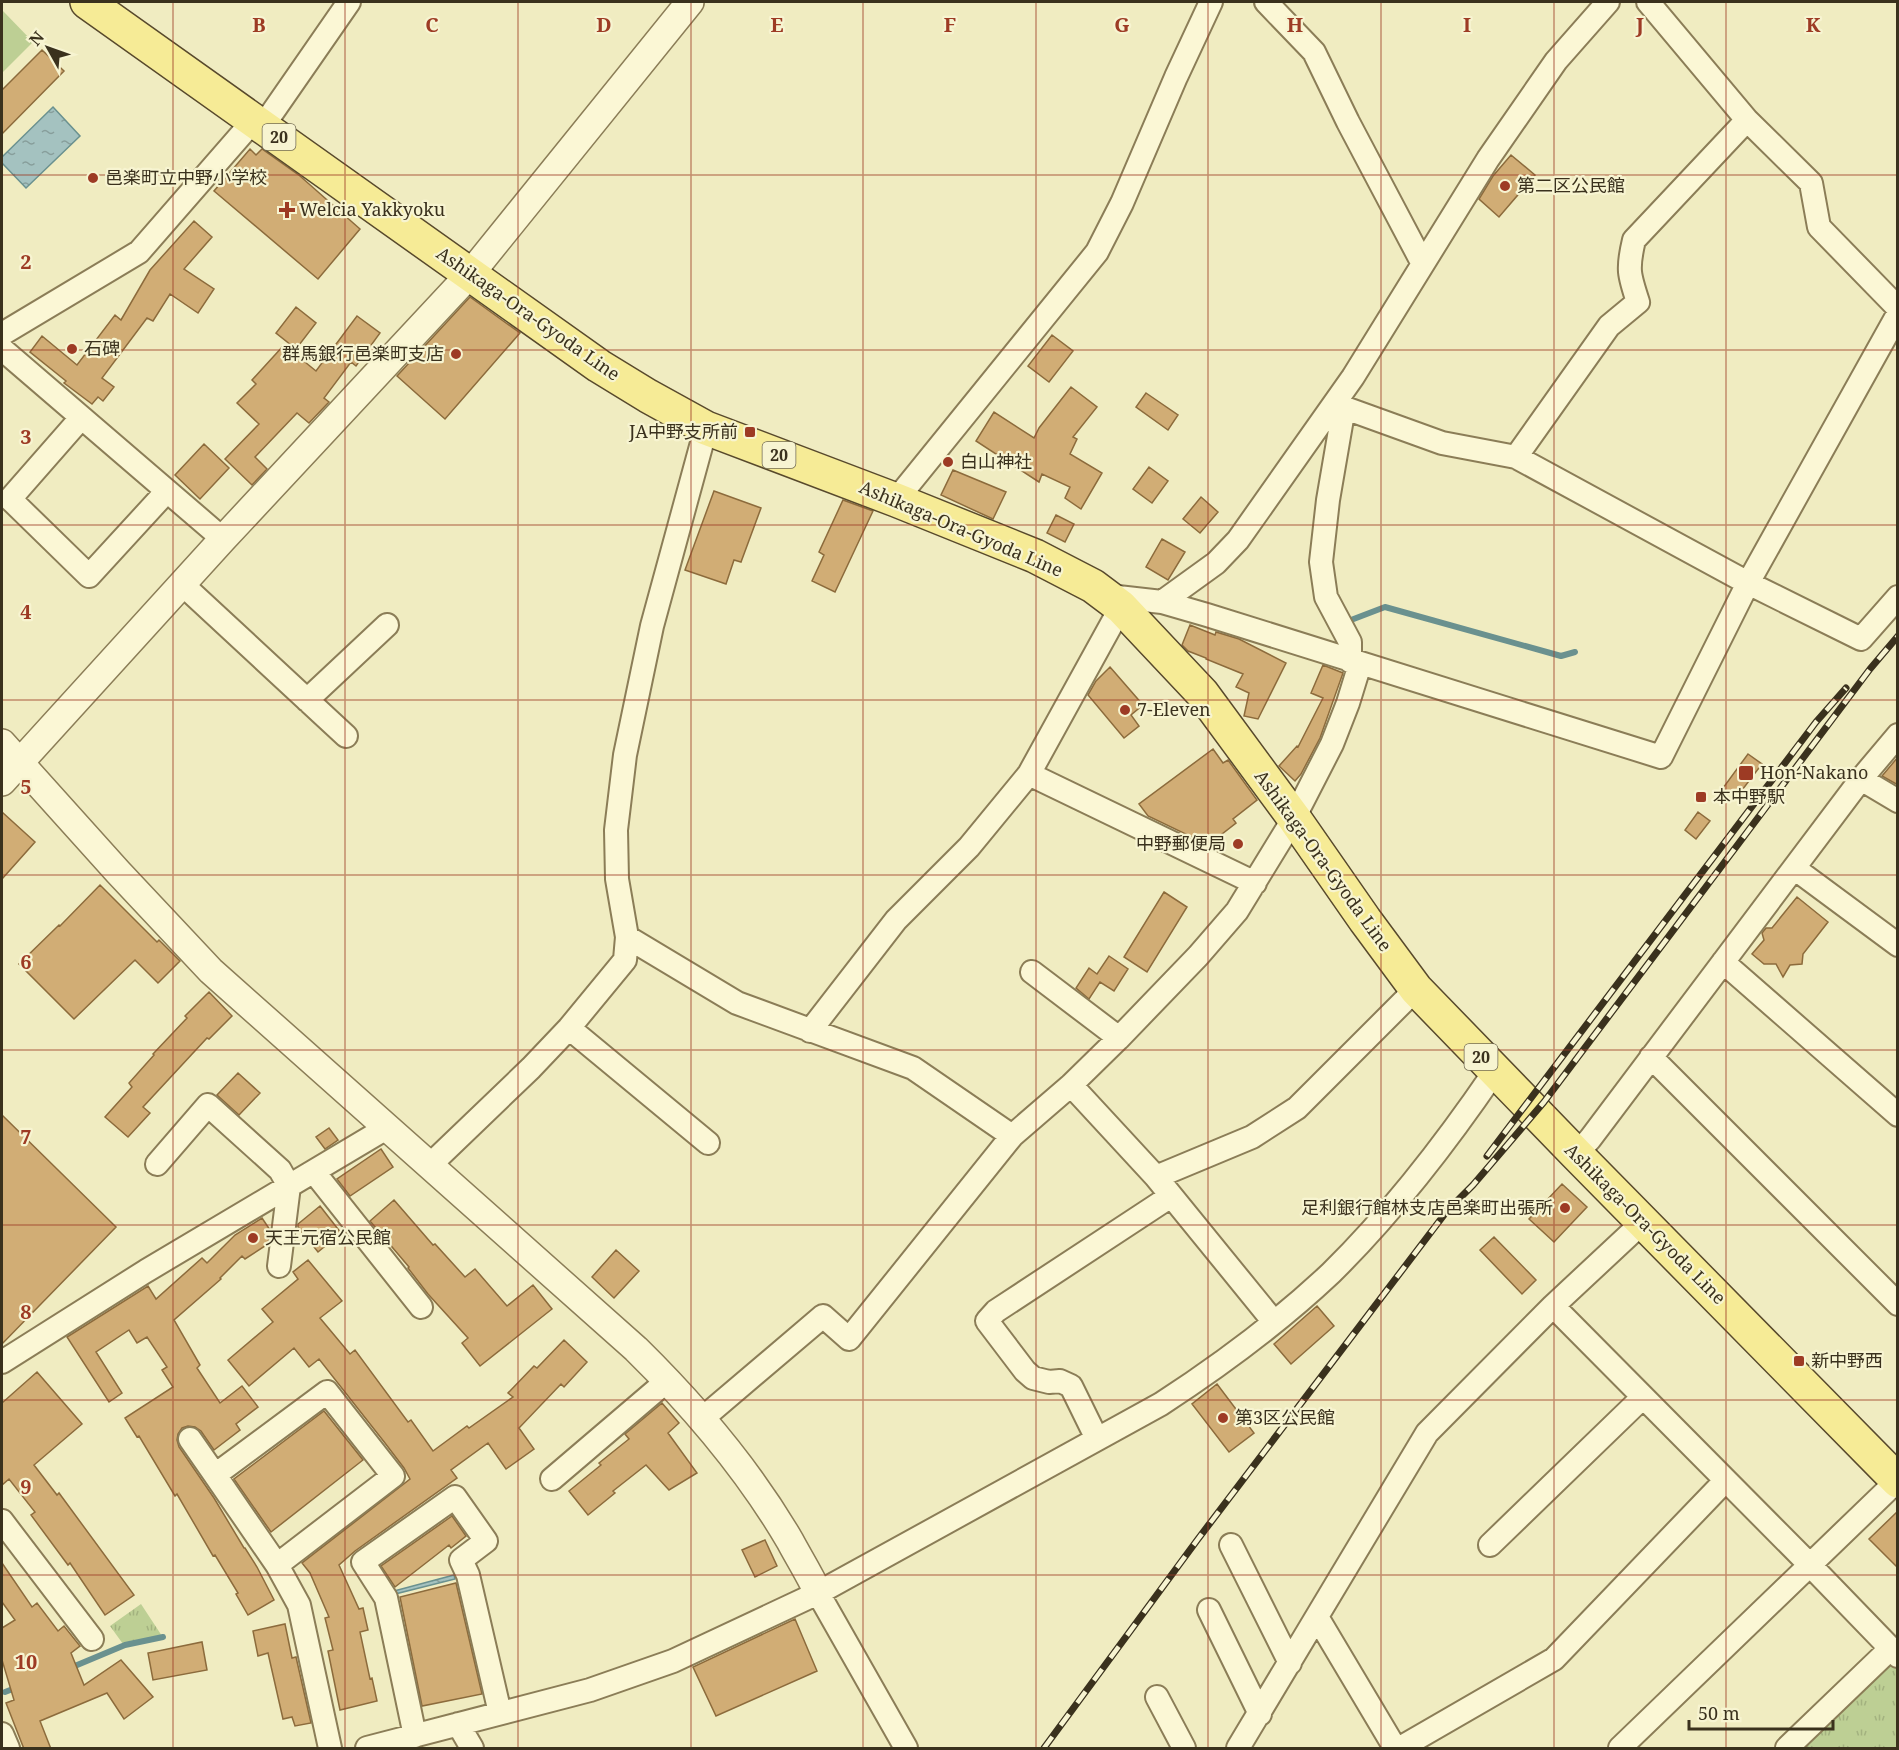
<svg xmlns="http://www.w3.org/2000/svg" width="1899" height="1750" viewBox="0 0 1899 1750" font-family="'Noto Serif','Noto Sans JP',serif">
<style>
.grass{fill:url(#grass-tufts)}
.pitch{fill:#bdcf94}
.water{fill:url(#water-ripples);stroke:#6a918f;stroke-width:1.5}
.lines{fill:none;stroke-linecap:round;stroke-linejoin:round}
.stream{stroke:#6a918f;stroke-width:6}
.building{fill:#d1ad75;stroke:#8c6b3c;stroke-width:1.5}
.minor-casing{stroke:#8b7d57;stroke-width:26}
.tertiary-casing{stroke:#8b7d57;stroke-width:30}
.primary-casing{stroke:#58492c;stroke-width:36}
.minor{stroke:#fbf7d5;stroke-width:22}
.tertiary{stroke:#fbf7d5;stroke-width:27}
.primary{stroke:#f6eb96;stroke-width:33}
.rail-casing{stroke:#3a311d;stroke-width:7}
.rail{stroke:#f7f4d1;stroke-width:4.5;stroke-dasharray:14;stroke-linecap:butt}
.grid{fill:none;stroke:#9d3b24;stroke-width:1.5;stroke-opacity:0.55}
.poi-dot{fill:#9d3b24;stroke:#f7f4d1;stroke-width:2}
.labels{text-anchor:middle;stroke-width:4.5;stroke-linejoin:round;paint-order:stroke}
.shield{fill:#f7f4d1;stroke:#736c53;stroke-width:1.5}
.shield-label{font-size:16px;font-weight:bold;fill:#3a311d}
.poi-label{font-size:18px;fill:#3a311d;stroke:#f7f4d1;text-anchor:start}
.street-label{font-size:18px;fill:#3a311d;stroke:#f7f4d1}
.grid-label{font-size:20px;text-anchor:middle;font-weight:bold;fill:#9d3b24;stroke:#f7f4d1;stroke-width:4.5;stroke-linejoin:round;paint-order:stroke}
</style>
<defs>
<pattern id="grass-tufts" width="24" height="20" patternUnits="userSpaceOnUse" patternTransform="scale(1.5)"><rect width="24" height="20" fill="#bdcf94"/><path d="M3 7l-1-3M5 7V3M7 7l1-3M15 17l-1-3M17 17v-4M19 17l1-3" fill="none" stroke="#a3b27f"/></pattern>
<pattern id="water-ripples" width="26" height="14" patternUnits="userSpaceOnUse" patternTransform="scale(1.5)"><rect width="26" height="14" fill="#a4c2c0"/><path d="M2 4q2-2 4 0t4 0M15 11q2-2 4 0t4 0" fill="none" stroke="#879e9b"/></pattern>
</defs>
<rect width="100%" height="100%" fill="#f0ecc1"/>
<path class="grass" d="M141,1604L162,1636L123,1644L110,1626Z
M1894,1666L1897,1670V1748H1803L1883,1668Z"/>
<path class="pitch" d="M2,10L33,42L2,73Z"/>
<path class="water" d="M53,107L80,136L26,188L2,163V157Z
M454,1575L455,1579L395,1594L394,1591Z"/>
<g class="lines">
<path class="stream" d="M1351,620L1385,607L1561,656L1575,652
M70,1668L125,1645L163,1637
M5,1692L18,1687"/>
</g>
<path class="building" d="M42,50L64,71L2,134V90Z
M250,149L256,155L262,149L300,176L360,229L318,279L214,191Z
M1511,155L1535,175L1499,217L1479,199L1493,176Z
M194,221L212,237L184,269L214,289L198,313L170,294L153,321L147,318L102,378L114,387L103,401L98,397L92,404L64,383L66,381L30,352L42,336L77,365L115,315L121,320L150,270Z
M470,297L520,333L445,419L397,376Z
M296,307L316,323L296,349L276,333Z
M357,316L380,333L356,366L351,362L324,398L329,402L309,423L297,413L255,457L267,469L252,485L225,459L259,424L237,403L256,384L252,380L284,345L316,371Z
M1052,335L1073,351L1049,382L1028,366Z
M1071,387L1097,407L1073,437L1077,439L1070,454L1102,473L1081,509L1065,498L1070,487L1042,474L1039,482L976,441L994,412L1034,438L1039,428Z
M1146,393L1178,415L1168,430L1136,407Z
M204,444L229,468L200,499L175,475Z
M1149,467L1168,481L1152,503L1133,489Z
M953,470L1006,492L993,519L941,495Z
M714,491L761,508L741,562L734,560L726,584L685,570Z
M1201,497L1218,512L1200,533L1183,519Z
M843,500L873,511L835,592L812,581L824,555L819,552Z
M1056,515L1074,524L1065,542L1047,533Z
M1162,539L1185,552L1168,580L1146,567Z
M1190,625L1215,635L1216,632L1239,639L1286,663L1258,719L1244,716L1249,693L1236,687L1243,674L1206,659V658L1188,651L1182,645Z
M1323,665L1343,673L1320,738L1301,774L1295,781L1279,766L1297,746L1298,747L1323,698L1311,693Z
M1110,667L1143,705L1131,715L1139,726L1124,738L1088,695L1096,681Z
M1213,749L1223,763L1228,760L1257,800L1233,819L1236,823L1213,841L1208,835L1200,841L1148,816L1139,804Z
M1748,754L1762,764L1736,798L1723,788Z
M1898,757V785L1882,776Z
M2,812L35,842L2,879Z
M1698,812L1710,821L1696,839L1685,830Z
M100,885L157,942L159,940L180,961L158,983L135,960L74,1019L19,964L59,925L60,926Z
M1164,892L1187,907L1147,972L1124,957Z
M1797,897L1828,922L1803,954L1802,964L1790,965L1783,977L1776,964H1764L1752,954L1764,940L1762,933L1766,928H1772Z
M1109,956L1128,969L1114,991L1100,982L1089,999L1076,988L1089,968L1097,974Z
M209,992L232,1016L209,1039L207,1038L143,1107L150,1113L128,1137L105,1117L132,1087L129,1083L154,1055L153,1054L187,1018L185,1016Z
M238,1073L260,1093L239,1115L217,1095Z
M2,1115L116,1227L2,1344Z
M329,1128L338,1140L325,1149L316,1137Z
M381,1149L393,1167L350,1196L337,1179Z
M1562,1184L1587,1207L1554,1242L1529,1219Z
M394,1200L433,1245L435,1244L465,1277L475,1269L507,1306L533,1285L552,1309L480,1366L462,1343L468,1338L428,1294L408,1268L409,1267L370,1221Z
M320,1206L341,1233L318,1252L298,1227V1224Z
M262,1218L270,1230L268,1244L245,1259L242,1256L220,1278L221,1279L174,1320L200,1365L197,1368L220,1403L242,1386L258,1407L236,1424L240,1430L214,1450L201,1431L195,1427L188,1426L182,1428L178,1434L177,1440L179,1447L214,1498L244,1548H245L257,1567L274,1600L248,1615L236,1594L238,1593L215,1555L213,1556L177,1494L175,1496L139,1436L137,1437L125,1418L173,1387L162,1370L167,1367L147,1337L137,1343L129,1330L96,1352L122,1393L109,1402L67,1337L148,1286L156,1299L202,1258L207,1263L235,1235Z
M1494,1237L1536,1280L1522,1294L1480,1250Z
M616,1250L639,1271L614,1298L592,1277Z
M308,1260L342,1301L320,1318L350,1354L355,1350L408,1422L411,1420L433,1451L467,1426L469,1428L513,1397L508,1393L534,1366L537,1368L564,1340L587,1362L564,1387L561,1384L519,1428L534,1449L506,1469L488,1443L451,1470L457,1478L355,1551L339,1565L359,1609L363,1608L368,1630L360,1632L370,1679L372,1678L377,1701L340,1710L328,1651L333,1650L325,1618L329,1617L310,1573L302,1563L410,1479L404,1468L385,1443L319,1359L309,1367L294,1348L249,1386L228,1360L273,1322L262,1309L298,1279L293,1272Z
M1317,1306L1334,1326L1291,1364L1274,1344Z
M37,1372L82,1424L34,1465L57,1495L59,1493L134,1595L105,1615L70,1563L68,1565L31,1515L35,1512L9,1479L2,1485V1403Z
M1217,1384L1254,1433L1229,1452L1192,1404Z
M662,1403L679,1423L668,1433L697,1473L669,1490L646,1465L613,1491L615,1493L588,1515L569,1491L601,1465L599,1463L629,1439L625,1434Z
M324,1411L363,1460L271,1532L234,1479Z
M1898,1511V1568L1869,1539Z
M452,1516L466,1536L451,1548L449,1545L395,1587L381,1566Z
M765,1540L777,1566L755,1577L742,1550Z
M2,1563L32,1607L37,1603L58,1631L64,1626L80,1646L71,1653L84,1685L121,1660L153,1697L124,1719L107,1693L40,1721L51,1749H24L6,1703L14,1700L2,1660V1628L15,1620L2,1602Z
M456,1583L482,1694L422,1706L400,1597Z
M795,1619L817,1671L716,1716L693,1667Z
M285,1624L292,1658L296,1657L311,1723L295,1726L292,1717L283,1719L268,1653L258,1656L253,1631Z
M202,1642L207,1670L153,1680L148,1653Z"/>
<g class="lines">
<defs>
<path id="minor" d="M1266,2L1314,52L1348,122L1423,264
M1648,2L1747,120L1811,183L1819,227L1898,308
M263,126L349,2
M2,334L139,252L254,120
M2,349L223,539
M1334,404L1442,443L1516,457L1748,583L1861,639L1898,597
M1344,407L1328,500L1321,562L1326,597L1350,642V661
M81,418L10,499L89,576L167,491
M1516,457L1609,326L1638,302C1629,275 1627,269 1634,240L1747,120
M896,500L1097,252L1122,203L1176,77L1211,2
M182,584L346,736
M1109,596L1162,602L1207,615L1661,757L1748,583L1898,314
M1162,602L1216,563L1238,540L1353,377L1488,159L1556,61L1608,2
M307,700L387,625
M1029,774L1255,883
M1861,779L1898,801
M1794,868L1898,945
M627,937L737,1003L913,1068L1012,1136
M1723,962L1898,1115
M1032,972L1119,1038
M569,1028L708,1143
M810,1031L896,920L969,847L1029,774L1121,607
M1651,1057L1898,1304
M1071,1085L1156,1177L1274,1322
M1576,1154L1590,1139L1861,779L1898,735
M157,1164L208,1105L280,1170L289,1186L279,1266
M430,1165L531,1068L569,1028L625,960L627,937L617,879L616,830L625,755L652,626L706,428
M314,1172L421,1307
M1156,1177L1252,1137L1297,1108L1416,989
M1553,1306L1809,1564L1898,1656
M2,1362L146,1271L378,1133L386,1125
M703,1418L823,1316L849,1339L1012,1136L1071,1085L1119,1038L1198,956L1237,911L1294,818L1332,744L1348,703L1360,664
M190,1439L215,1475
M1097,1439L1071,1386L1060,1381L1049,1382L1033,1378L1025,1371L987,1321L996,1311L1171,1196
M552,1479L668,1380
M2,1521L92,1639
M1231,1545L1290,1663
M1490,1545L1643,1397
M277,1565L393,1476L327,1392L215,1475L277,1565L299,1605L330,1748
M818,1593L906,1748
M1209,1610L1260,1714
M1317,1617L1395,1748
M1157,1697L1184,1748
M458,1724L472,1748
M2,1734L8,1748
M415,1736L386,1598L363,1562L455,1497L486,1541L461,1560L468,1575L500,1713
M367,1748L590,1690L673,1661L818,1593L1161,1404C1221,1365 1279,1322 1331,1273C1393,1212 1446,1143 1495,1071
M1238,1748L1427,1433L1553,1306L1643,1222
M1400,1748L1554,1659L1725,1481
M1620,1748L1898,1480
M1787,1748L1890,1649"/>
<path id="tertiary" d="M2,743L118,872L211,971L636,1349C695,1407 748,1469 790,1541C799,1558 810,1575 818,1593
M2,782L223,539L471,273L690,2"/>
<path id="primary" d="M87,2L599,366L648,396L706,428L896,500L1035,556L1093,586L1121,607L1202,693L1294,818L1365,920L1416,989L1576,1154L1898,1481"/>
</defs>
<use href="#minor" class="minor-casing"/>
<use href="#tertiary" class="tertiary-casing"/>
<use href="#primary" class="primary-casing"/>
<use href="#minor" class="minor"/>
<use href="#tertiary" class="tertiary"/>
<use href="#primary" class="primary"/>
<defs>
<path id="rail" d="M1487,1156L1816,722L1846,688
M1044,1748L1198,1539L1447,1211L1473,1185L1544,1102L1870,669L1898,636"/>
</defs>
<use href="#rail" class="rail-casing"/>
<use href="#rail" class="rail"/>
</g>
<path class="grid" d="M173,2V1748M345,2V1748M518,2V1748M691,2V1748M863,2V1748M1036,2V1748M1208,2V1748M1381,2V1748M1554,2V1748M1726,2V1748M2,175H1898M2,350H1898M2,525H1898M2,700H1898M2,875H1898M2,1050H1898M2,1225H1898M2,1400H1898M2,1575H1898"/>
<g class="poi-dot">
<circle cx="93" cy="178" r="6"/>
<circle cx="1505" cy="186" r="6"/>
<path d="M284 201h6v6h6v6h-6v6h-6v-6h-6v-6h6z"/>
<circle cx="72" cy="349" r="6"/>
<circle cx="456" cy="354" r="6"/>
<rect x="744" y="426" width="12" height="12" rx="3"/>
<circle cx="948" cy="462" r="6"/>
<circle cx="1125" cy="710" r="6"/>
<rect x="1738" y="765" width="16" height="16" rx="3"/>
<rect x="1695" y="791" width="12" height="12" rx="3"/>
<circle cx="1238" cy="844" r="6"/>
<circle cx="1565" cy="1208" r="6"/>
<circle cx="253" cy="1238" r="6"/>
<rect x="1793" y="1355" width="12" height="12" rx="3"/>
<circle cx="1223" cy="1418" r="6"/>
</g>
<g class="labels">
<g class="shield">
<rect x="262.5" y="124" width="33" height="26" rx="4.5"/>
<rect x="762.5" y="442" width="33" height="26" rx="4.5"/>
<rect x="1464.5" y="1044" width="33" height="26" rx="4.5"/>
</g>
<g class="shield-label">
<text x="279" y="143">20</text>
<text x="779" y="461">20</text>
<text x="1481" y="1063">20</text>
</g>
<g class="poi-label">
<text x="105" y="184">邑楽町立中野小学校</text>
<text x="1517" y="192">第二区公民館</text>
<text x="299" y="216">Welcia Yakkyoku</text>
<text x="84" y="355">石碑</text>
<text x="444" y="360" text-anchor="end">群馬銀行邑楽町支店</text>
<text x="738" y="438" text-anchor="end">JA中野支所前</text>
<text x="960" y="468">白山神社</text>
<text x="1137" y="716">7-Eleven</text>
<text x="1760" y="779">Hon-Nakano</text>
<text x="1713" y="803">本中野駅</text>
<text x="1226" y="850" text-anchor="end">中野郵便局</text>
<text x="1553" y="1214" text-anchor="end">足利銀行館林支店邑楽町出張所</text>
<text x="265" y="1244">天王元宿公民館</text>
<text x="1811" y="1367">新中野西</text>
<text x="1235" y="1424">第3区公民館</text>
</g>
<g class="street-label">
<text transform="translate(528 314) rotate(35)" y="6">Ashikaga-Ora-Gyoda Line</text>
<text transform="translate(961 529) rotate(23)" y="6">Ashikaga-Ora-Gyoda Line</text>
<text transform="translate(1323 861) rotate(54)" y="6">Ashikaga-Ora-Gyoda Line</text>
<text transform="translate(1645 1224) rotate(45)" y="6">Ashikaga-Ora-Gyoda Line</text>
</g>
</g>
<g class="grid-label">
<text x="259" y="32">B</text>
<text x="432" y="32">C</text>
<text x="604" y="32">D</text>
<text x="777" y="32">E</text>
<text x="950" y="32">F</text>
<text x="1122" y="32">G</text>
<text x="1295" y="32">H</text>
<text x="1467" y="32">I</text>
<text x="1640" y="32">J</text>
<text x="1813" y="32">K</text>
<text x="26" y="269">2</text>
<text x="26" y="444">3</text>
<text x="26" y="619">4</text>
<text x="26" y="794">5</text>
<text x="26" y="969">6</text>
<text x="26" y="1144">7</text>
<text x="26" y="1319">8</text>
<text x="26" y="1494">9</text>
<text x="26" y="1669">10</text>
</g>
<rect width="1899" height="1750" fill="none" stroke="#3a311d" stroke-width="6"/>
<g transform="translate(48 48) rotate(310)" stroke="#f7f4d1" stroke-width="4.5" paint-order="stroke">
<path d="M0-4.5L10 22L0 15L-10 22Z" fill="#3a311d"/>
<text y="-9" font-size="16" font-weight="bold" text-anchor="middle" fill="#3a311d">N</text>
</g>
<path d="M1689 1720v9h144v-9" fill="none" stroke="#3a311d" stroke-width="3"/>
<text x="1698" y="1720" font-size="18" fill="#3a311d" stroke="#f7f4d1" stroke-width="4.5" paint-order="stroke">50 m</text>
</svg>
